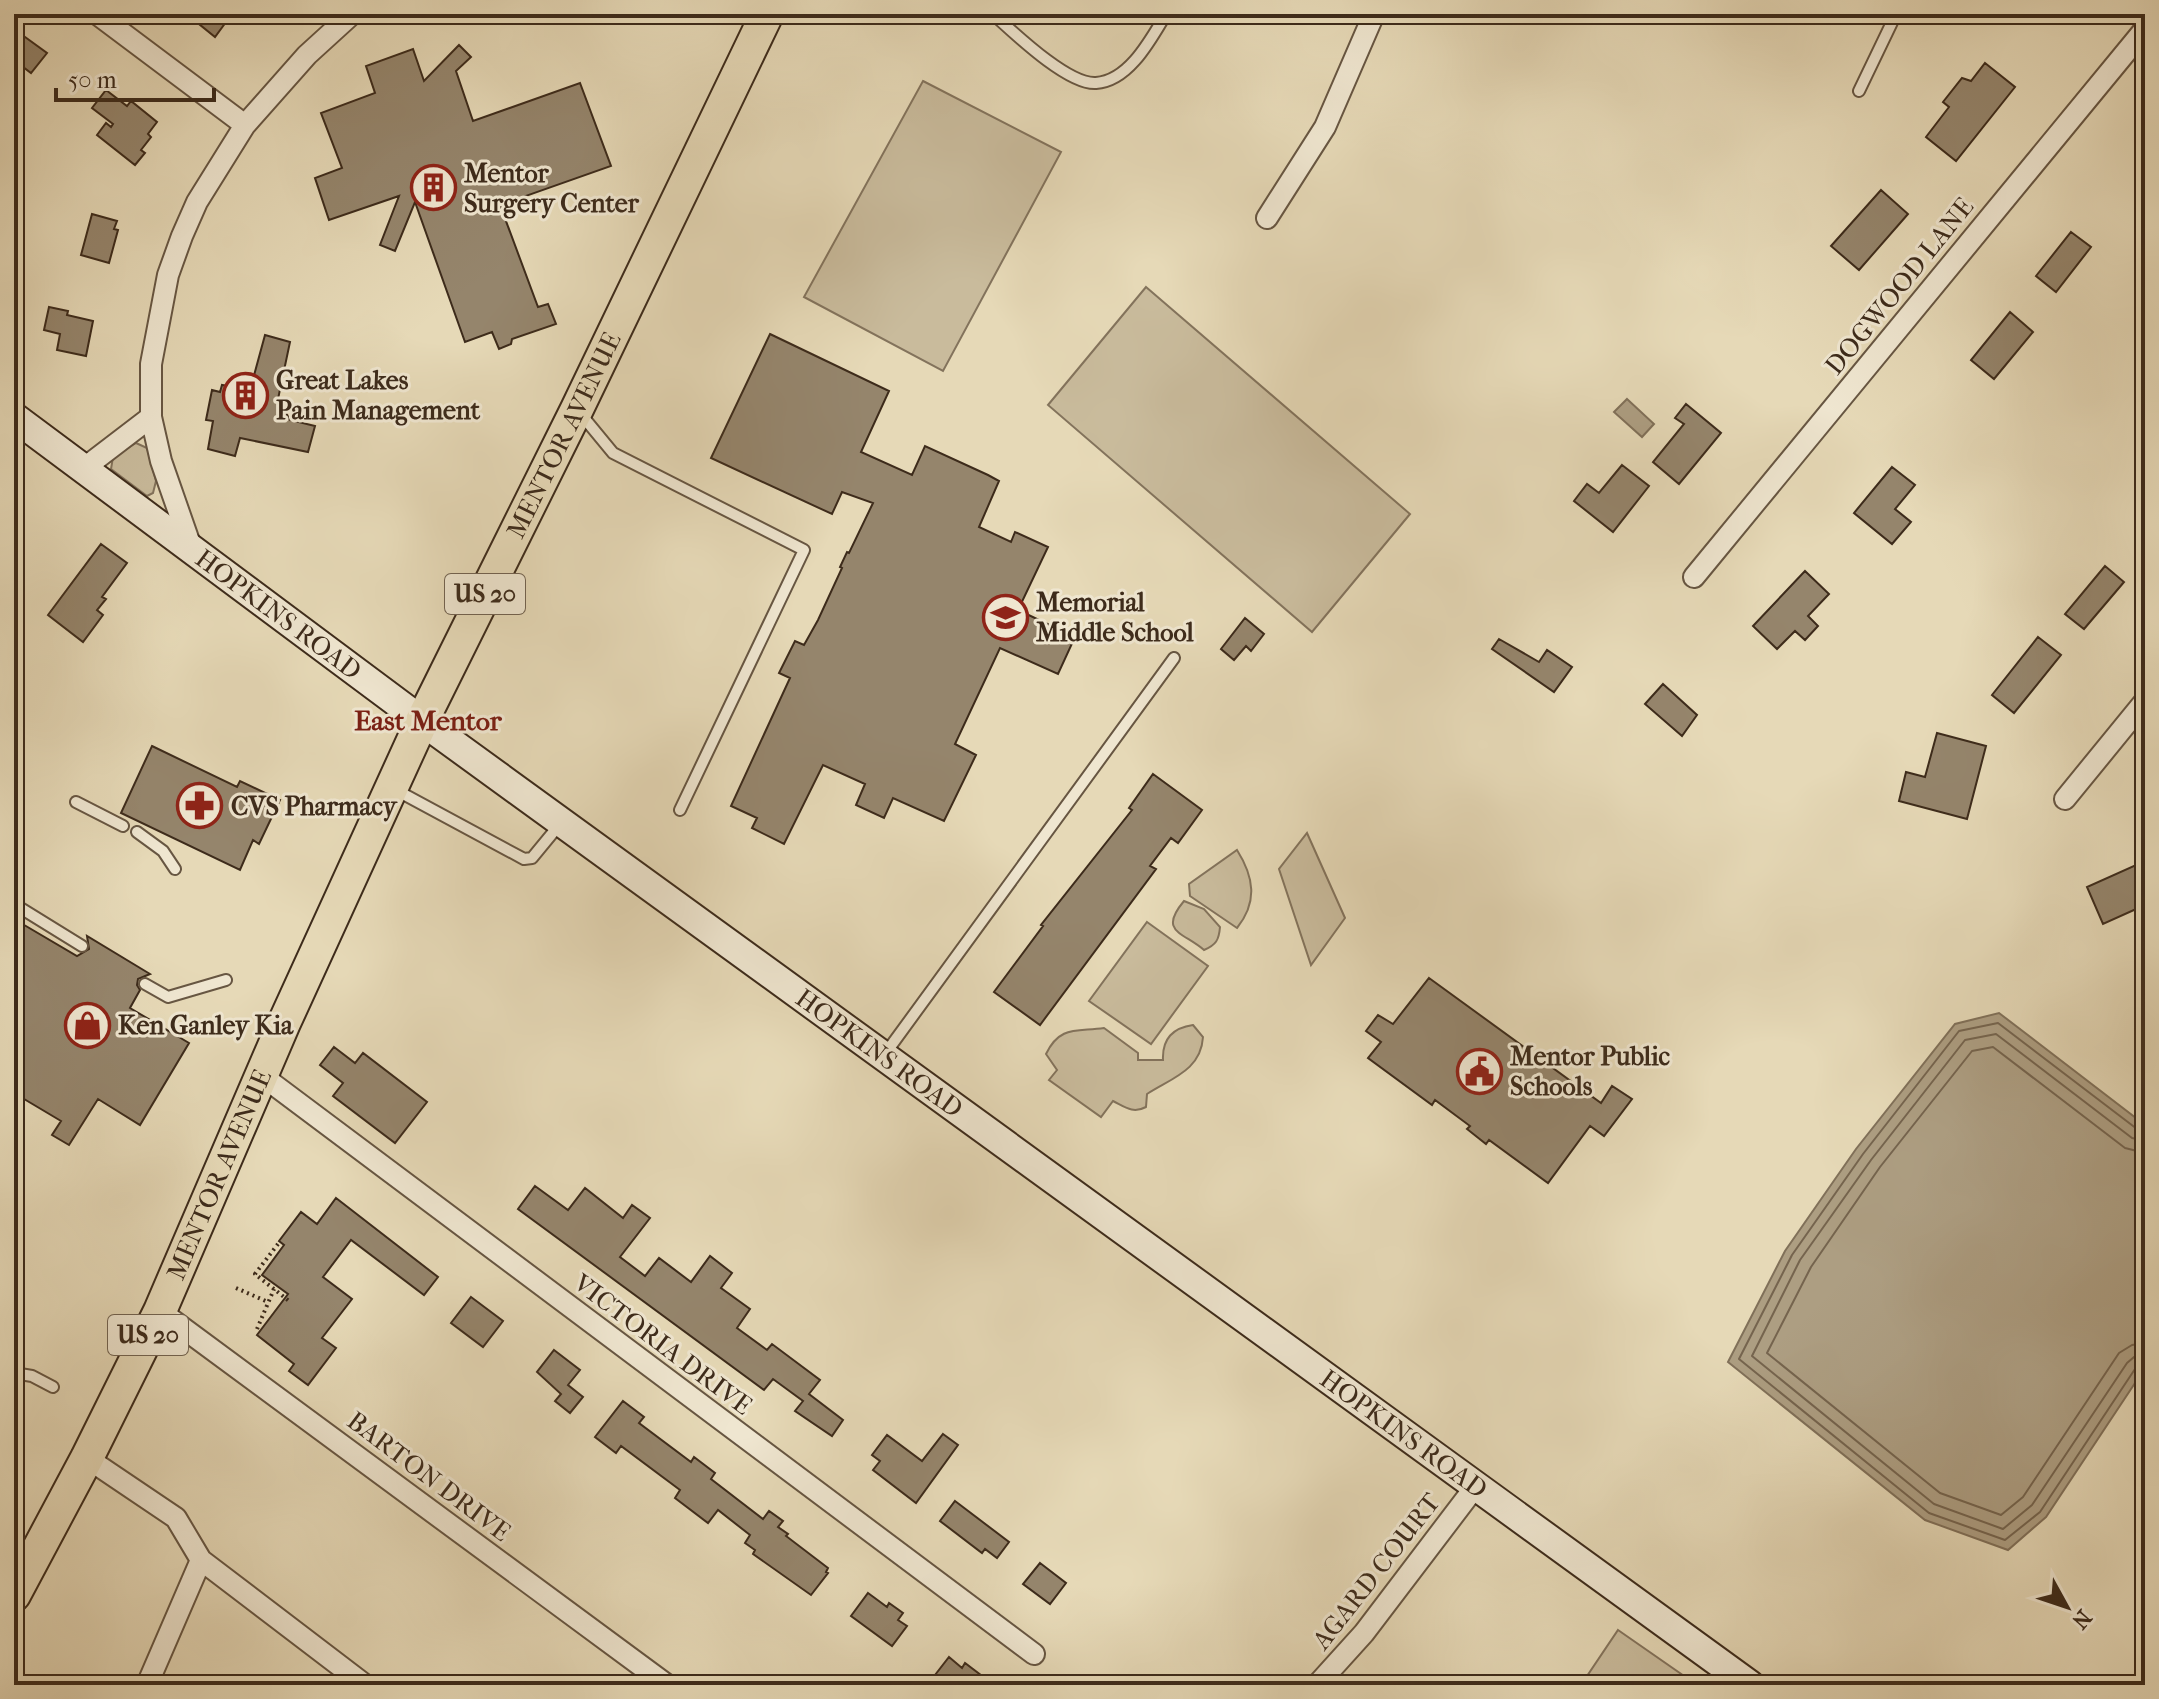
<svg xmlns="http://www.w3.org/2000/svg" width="2159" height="1699" viewBox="0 0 2159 1699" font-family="'IM FELL French Canon',serif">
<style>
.green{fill:#c9bb9c;stroke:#83735c;stroke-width:2}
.water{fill:#ad9e82;stroke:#807059;stroke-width:2}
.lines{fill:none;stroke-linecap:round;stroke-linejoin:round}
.shore{stroke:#75644e;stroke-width:2}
.building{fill:#95856c;stroke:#3d2b1b;stroke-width:2}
.lane-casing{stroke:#675642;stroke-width:14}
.street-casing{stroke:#675642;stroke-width:24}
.secondary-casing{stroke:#3d2b1b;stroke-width:32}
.primary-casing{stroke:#3d2b1b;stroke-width:36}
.path{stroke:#3d2b1b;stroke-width:4;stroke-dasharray:2 4;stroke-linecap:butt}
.lane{stroke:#efe6d0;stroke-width:10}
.street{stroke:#efe6d0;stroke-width:20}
.secondary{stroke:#efe6d0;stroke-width:28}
.primary{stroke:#e6d9b7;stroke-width:32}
.labels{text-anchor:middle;stroke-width:6;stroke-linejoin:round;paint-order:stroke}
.shield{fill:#efe6d0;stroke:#726351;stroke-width:2}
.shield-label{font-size:24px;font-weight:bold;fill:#3d2b1b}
.poi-label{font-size:26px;font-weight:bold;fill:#3d2b1b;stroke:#efe6d0;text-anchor:start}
.street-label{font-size:26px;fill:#3d2b1b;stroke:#efe6d0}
.neighbourhood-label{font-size:28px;font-weight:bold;fill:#7a1f14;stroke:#efe6d0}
</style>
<rect width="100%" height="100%" fill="#e6d9b7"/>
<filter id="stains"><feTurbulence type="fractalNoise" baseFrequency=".0025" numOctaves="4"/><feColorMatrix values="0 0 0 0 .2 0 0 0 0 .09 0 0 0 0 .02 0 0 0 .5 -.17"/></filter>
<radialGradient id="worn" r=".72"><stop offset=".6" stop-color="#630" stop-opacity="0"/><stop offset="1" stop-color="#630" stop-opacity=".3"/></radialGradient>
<path class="green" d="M923,81L1061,152L943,371L804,297Z
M1146,287L1410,514L1312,632L1048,405Z
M136,443L147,448L156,481L153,493L147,496L111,469L113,457Z
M1307,833L1345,918L1311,965L1279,869Z
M1237,850C1254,877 1258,902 1237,928L1190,896L1189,884Z
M1184,901L1204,909L1220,927C1219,940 1216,945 1204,950C1183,932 1158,932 1184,901Z
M1147,922L1208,966L1151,1044L1089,1001Z
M1193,1025L1203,1037C1201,1070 1172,1078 1147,1094L1146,1107C1133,1114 1125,1107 1113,1101L1101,1117L1049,1080L1057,1070L1046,1054C1060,1025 1077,1032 1104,1028L1138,1053V1060H1163C1162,1039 1172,1028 1193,1025Z
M1618,1630L1697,1685H1581Z"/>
<path class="water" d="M1627,399L1654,424L1642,437L1614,412Z
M1999,1013L2145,1125V1368L2046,1517L2008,1550L1925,1520L1728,1362L1785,1251L1856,1149L1955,1024Z"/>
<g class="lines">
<path class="shore" d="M2145,1131L2137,1129L1998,1023L1959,1031L1863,1154L1792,1255L1739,1359L1929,1513L2005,1540L2040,1512L2135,1369L2145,1365
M2145,1141L2132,1138L1996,1034L1965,1040L1871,1160L1800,1260L1752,1356L1934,1504L2003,1529L2032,1505L2127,1363L2134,1357L2145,1355
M2145,1153L2125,1148L1993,1047L1972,1051L1880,1167L1811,1267L1767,1353L1940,1493L2001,1515L2023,1497L2119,1353L2132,1345L2145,1343"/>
</g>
<path class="building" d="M207,14H215L226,22L215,37L199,24Z
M14,29L47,53L31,73L14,60Z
M459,45L471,57L456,71L473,121L580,83L611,166L500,205L538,307L548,304L556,324L512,339L511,344L499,349L492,332L465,342L415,202L395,251L380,245L399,196L329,220L315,178L342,168L321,113L375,93L366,66L413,49L424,81Z
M1985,63L2015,87L1956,161L1926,137L1949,107L1943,102L1962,78L1971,81Z
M106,90L127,106L131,101L157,122L148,134L151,137L141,150L145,153L135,165L97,135L106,123L111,127L113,124L92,108Z
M1881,190L1908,214L1859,270L1831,246Z
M92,214L117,221L114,229L118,230L109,263L81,255Z
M2071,232L2091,247L2056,292L2036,276Z
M49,307L68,311L67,315L93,321L86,356L57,350L60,334L44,330Z
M2010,312L2033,332L1994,379L1971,360Z
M770,334L889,391L861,452L912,475L925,446L988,475L999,481L979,527L1011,542L1015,532L1048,547L1018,610L1075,637L1058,674L1000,648L955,744L976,755L944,821L893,798L884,818L856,805L865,784L823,765L784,844L752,828L757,818L731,806L790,678L779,673L795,641L804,645L818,620L842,568L840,567L847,552L849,553L873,503L842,492L832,514L711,458Z
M265,335L290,342L278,399L290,420L315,426L308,452L240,438L235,456L208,449L213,421L206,420L212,390L220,392L222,385L250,390Z
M1686,404L1721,433L1679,484L1653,462L1684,424L1675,418Z
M1622,465L1649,486L1613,532L1574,501L1587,484L1599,493Z
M1892,467L1915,485L1895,509L1911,522L1892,544L1854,513Z
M101,544L127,563L102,597L106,599L97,610L103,615L83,642L48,615Z
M2105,566L2124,582L2084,629L2065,614Z
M1805,571L1829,594L1808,616L1818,626L1805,640L1795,631L1777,649L1753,626Z
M1245,618L1264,634L1251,651L1246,646L1234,660L1221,649Z
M2038,637L2061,655L2014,713L1992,695Z
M1499,639L1539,662L1547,650L1572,667L1554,692L1492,649Z
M1663,684L1697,715L1682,736L1645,704Z
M1937,733L1986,746L1967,819L1899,801L1906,772L1925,777Z
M152,746L237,787L240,781L280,800L259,844L253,840L240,870L121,813Z
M1153,774L1202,810L1178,843L1171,838L1150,866L1156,869L1040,1025L994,992L1043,926L1041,925L1132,810L1129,808Z
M2136,865L2145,886V905L2103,924L2087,887Z
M14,919L77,956L89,949L87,936L150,974L138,979L137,985L140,990L130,1008L189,1043L140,1125L98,1099L69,1145L52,1135L61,1121L14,1093Z
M1429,978L1601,1103L1612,1086L1632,1099L1604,1136L1590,1126L1548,1183L1489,1140L1486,1144L1467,1129L1470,1126L1435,1100L1432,1105L1368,1058L1381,1042L1366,1031L1378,1015L1393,1024Z
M334,1047L355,1063L363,1053L427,1102L395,1143L333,1096L343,1083L320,1065Z
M535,1186L568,1210L585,1188L623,1218L632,1205L650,1218L620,1257L645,1276L659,1258L691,1282L710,1256L732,1273L721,1288L750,1309L737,1328L767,1350L772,1344L820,1380L809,1394L843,1420L832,1436L795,1411L803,1401L773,1379L764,1390L518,1209Z
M336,1198L438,1277L424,1295L351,1240L323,1277L352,1299L322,1338L336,1348L308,1385L289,1371L294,1364L257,1335L288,1294L262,1275L284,1245L279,1241L301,1212L317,1224Z
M471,1297L503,1321L483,1347L451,1323Z
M554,1350L580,1370L568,1385L583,1397L570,1413L555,1401L561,1394L537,1372Z
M623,1401L644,1417L639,1423L691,1462L694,1457L715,1473L711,1479L763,1519L769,1511L783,1521L778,1527L788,1534L786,1536L828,1568L826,1572L828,1573L811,1595L753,1554L755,1550L745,1543L750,1535L718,1510L708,1523L675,1498L680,1490L621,1446L616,1453L595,1437Z
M943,1434L958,1445L916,1503L873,1470L880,1461L872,1455L887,1435L922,1461Z
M955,1501L1009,1542L997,1558L985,1549L982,1553L940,1521Z
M1040,1563L1066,1583L1050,1604L1023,1584Z
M868,1593L887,1607L889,1603L903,1613L898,1620L907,1626L892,1646L851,1616Z
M949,1657L962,1668L965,1663L994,1685H947L935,1675Z"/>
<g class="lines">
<defs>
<path id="lane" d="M993,14C1014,33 1068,85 1096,83C1129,81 1151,39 1166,14
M1859,91L1896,14
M580,413L613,453L804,550L680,810
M394,789L524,859L532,858L560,824
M76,802L123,826
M137,832L163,851L175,869
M14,904L82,946
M145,984L168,997L226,980
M885,1054L1174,658
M14,1373L32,1376L53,1387"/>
<path id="street" d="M97,14L245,125
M1267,218L1325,127L1374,14
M83,469L151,417
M191,547L161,461L151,417V364L168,275L182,236L197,202L245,125L307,55L352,14
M1694,577L2145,29
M2065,799L2145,701
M261,1075L1034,1654
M160,1311L667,1685
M87,1458L176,1518L201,1560L365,1685
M147,1685L201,1560
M1317,1685L1364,1633L1475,1487"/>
<g id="secondary">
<path id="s1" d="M14,417L422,721L1750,1685"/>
</g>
<g id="primary">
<path id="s2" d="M14,1595L87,1458L160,1311L284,1023L422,721L577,409L767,14"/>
</g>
</defs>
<use href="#lane" class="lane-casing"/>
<use href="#street" class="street-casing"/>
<use href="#secondary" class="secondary-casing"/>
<use href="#primary" class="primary-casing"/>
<path class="path" d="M278,1244L255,1274L289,1301
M236,1288L268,1302
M257,1329L274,1289"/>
<use href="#lane" class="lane"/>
<use href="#street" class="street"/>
<use href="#secondary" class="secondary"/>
<use href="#primary" class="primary"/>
</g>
<defs>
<symbol id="building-ring" viewBox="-11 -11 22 22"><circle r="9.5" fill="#efe6d0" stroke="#8f2418" stroke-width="1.5"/><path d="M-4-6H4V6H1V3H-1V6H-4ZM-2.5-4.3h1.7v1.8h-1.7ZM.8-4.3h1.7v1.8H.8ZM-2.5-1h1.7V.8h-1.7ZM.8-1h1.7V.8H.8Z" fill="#8f2418"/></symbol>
<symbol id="school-ring" viewBox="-11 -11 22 22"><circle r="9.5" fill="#efe6d0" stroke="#8f2418" stroke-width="1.5"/><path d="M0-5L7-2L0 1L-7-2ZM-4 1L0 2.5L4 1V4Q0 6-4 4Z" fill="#8f2418"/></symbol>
<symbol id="pharmacy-ring" viewBox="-11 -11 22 22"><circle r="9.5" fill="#efe6d0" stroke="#8f2418" stroke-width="1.5"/><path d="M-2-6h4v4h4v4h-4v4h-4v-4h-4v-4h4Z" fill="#8f2418"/></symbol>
<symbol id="shop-ring" viewBox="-11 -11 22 22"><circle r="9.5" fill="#efe6d0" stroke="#8f2418" stroke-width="1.5"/><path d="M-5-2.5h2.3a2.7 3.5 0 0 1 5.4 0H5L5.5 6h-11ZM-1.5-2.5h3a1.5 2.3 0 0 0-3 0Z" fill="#8f2418"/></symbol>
<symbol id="civic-ring" viewBox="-11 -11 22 22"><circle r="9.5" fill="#efe6d0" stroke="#8f2418" stroke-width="1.5"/><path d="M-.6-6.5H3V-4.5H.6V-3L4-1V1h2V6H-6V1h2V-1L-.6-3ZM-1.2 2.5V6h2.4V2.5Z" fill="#8f2418"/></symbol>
</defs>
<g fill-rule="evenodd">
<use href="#building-ring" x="408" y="162" width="51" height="51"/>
<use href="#building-ring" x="220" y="370" width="51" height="51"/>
<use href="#school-ring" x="980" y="592" width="51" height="51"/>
<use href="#pharmacy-ring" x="174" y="780" width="51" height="51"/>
<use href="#shop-ring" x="62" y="1000" width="51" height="51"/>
<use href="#civic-ring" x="1454" y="1046" width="51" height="51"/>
</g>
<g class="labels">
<g class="shield">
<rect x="445" y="574" width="80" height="40" rx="6"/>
<rect x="108" y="1315" width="80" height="40" rx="6"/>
</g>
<g class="shield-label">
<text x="485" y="602">US 20</text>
<text x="148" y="1343">US 20</text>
</g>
<g class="poi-label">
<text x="464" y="182">Mentor<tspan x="464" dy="30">Surgery Center</tspan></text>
<text x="276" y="389">Great Lakes<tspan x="276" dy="30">Pain Management</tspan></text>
<text x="1036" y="611">Memorial<tspan x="1036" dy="30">Middle School</tspan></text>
<text x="231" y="815">CVS Pharmacy</text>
<text x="118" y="1034">Ken Ganley Kia</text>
<text x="1510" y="1065">Mentor Public<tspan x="1510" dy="30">Schools</tspan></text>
</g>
<g class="street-label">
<text transform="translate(1899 286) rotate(-51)" y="9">DOGWOOD LANE</text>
<text dy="9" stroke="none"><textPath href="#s2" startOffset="1284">MENTOR AVENUE</textPath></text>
<text dy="9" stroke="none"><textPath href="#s1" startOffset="330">HOPKINS ROAD</textPath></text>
<text dy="9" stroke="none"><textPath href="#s1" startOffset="1074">HOPKINS ROAD</textPath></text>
<text dy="9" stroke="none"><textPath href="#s2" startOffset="468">MENTOR AVENUE</textPath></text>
<text transform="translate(663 1344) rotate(37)" y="9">VICTORIA DRIVE</text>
<text dy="9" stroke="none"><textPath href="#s1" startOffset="1722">HOPKINS ROAD</textPath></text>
<text transform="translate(429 1476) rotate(37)" y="9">BARTON DRIVE</text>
<text transform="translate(1376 1571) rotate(-52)" y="9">AGARD COURT</text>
</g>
<g class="neighbourhood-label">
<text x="428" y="730">East Mentor</text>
</g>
</g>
<rect width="2159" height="1699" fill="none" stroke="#e6d9b7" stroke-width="48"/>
<rect x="16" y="16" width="2127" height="1667" fill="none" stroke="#3d2b1b" stroke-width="4"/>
<rect x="24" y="24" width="2111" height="1651" fill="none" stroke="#3d2b1b" stroke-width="2"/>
<g transform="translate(2067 1607) rotate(130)" stroke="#efe6d0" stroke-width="6" paint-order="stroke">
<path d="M0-6L14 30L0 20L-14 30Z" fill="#3d2b1b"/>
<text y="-12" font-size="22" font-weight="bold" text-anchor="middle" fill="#3d2b1b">N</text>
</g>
<path d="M56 88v12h158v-12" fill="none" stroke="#3d2b1b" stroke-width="4"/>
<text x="68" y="88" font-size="24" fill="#3d2b1b" stroke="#efe6d0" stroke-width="6" paint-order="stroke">50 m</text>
<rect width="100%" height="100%" filter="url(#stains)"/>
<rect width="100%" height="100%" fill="url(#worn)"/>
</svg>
